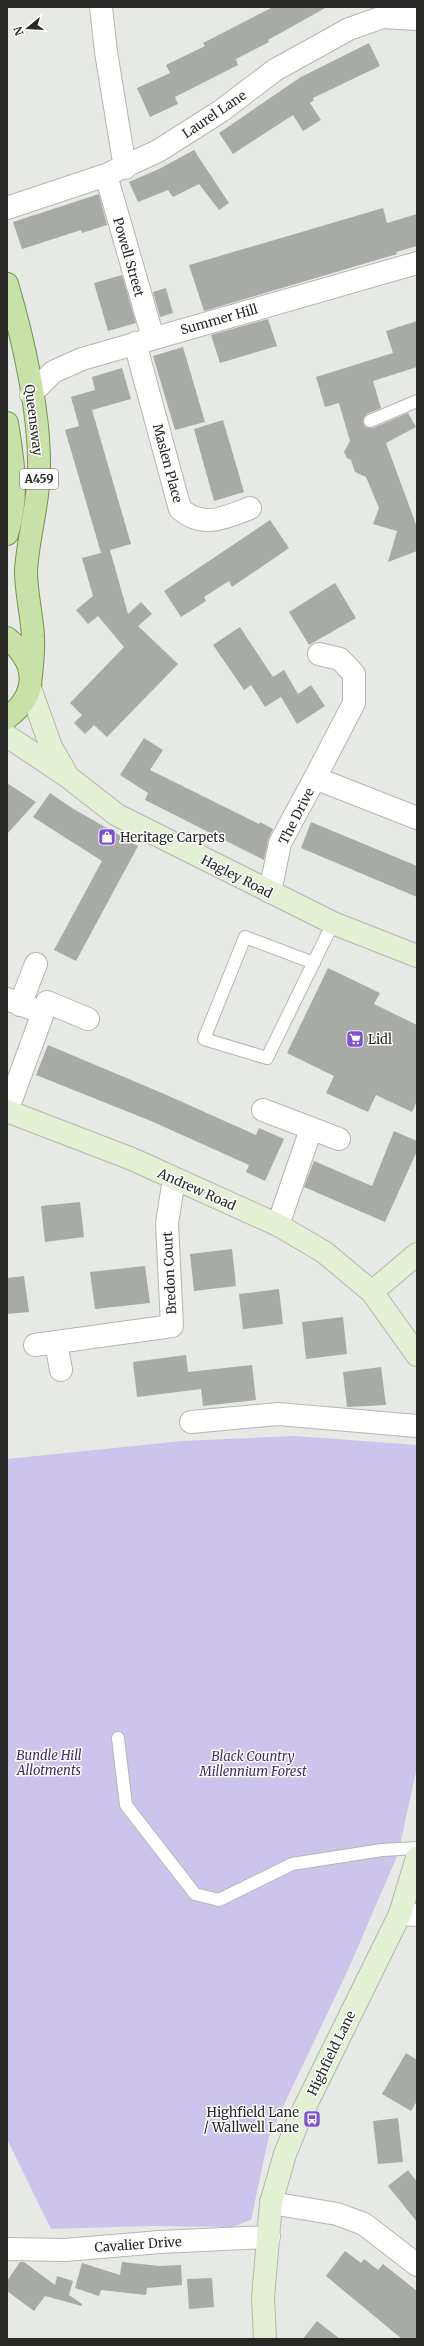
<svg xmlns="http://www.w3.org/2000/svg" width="424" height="2346" viewBox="0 0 424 2346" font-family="Merriweather,serif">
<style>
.green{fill:#cdc4ed}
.building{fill:#a8aaa5}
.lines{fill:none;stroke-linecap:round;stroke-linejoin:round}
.lane-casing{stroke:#b4b6b1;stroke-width:14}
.street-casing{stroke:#b4b6b1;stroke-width:24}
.secondary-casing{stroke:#b4b6b1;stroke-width:24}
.primary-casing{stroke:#779454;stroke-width:24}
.lane{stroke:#fff;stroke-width:12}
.street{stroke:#fff;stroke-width:22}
.secondary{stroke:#e3f0d3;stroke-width:22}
.primary{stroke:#c7e1a7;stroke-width:22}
.labels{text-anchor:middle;stroke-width:3;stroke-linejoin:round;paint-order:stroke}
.shield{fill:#fff;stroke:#686968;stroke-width:1}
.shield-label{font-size:12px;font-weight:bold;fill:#282927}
.street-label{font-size:13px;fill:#282927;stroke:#fff}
.poi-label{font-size:13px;fill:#282927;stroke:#fff;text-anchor:start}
.park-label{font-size:13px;font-style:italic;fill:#412e6a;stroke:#fff}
</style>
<rect width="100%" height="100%" fill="#e6e9e4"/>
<path class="green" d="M295,1436L417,1445V1767L398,1854L348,1970L269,2136L251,2220L232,2227L149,2226L51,2229L7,2139V1459L182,1441Z"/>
<path class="building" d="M273,7H327L268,40L269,42L236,59L238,65L175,97L178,104L150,117L137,88L170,73L166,65L205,46L203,43Z
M369,43L380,66L313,98L314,100L310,103L321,120L303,131L293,115L233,154L219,133L301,77Z
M194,150L229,203L219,210L199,184L173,197L168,190L138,202L129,182L159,169Z
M99,194L107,225L82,233L81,230L22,249L13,222Z
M383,208L387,223L417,214V246L396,252L397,254L204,311L189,265Z
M122,275L136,323L108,331L94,283Z
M166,288L173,313L160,317L153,292Z
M268,319L277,346L220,363L211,335Z
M417,321V367L373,381L381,408L367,414L363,420L365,427L373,428L408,413L416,427L386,443L417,527V551L388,562L397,531L373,524L379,508L366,477L355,472L351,460L347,458L344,452L350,441L339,403L325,407L316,377L393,353L386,331Z
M183,347L205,422L175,430L153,356Z
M122,368L131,399L92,410L131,544L110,550L128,614L141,602L152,614L138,626L178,664L107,737L94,725L85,734L74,723L82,715L70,703L124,647L98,616L88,624L76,610L93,596L82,558L101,553L65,430L79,426L71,397L95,390L92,377Z
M223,420L244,492L214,501L194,429Z
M270,520L289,548L232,587L229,581L204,597L206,601L181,617L164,591Z
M335,583L356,618L309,645L289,612Z
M240,627L273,677L284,670L298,694L311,685L325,706L297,724L281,697L265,707L251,685L244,690L213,645Z
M144,738L163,750L150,770L259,824L260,822L273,829L268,840L264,860L145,800L148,793L120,775Z
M7,783L36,802L7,834Z
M50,793L72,808L138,846L76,961L54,950L102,861L33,817Z
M311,822L417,866V897L301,848Z
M328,968L380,993L374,1004L417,1025V1101L412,1112L376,1095L368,1112L326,1093L334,1076L287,1053Z
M48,1045L162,1093L256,1135L259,1128L284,1139L265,1181L246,1172L249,1165L151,1121L36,1075Z
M394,1131L417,1141V1151L385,1222L304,1187L314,1161L372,1186Z
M80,1202L84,1237L45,1242L41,1206Z
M232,1249L236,1286L194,1291L190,1254Z
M145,1266L150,1303L95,1309L90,1272Z
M24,1276L29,1312L7,1314V1278Z
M279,1289L283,1324L243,1329L239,1294Z
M343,1317L347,1354L306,1359L302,1322Z
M186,1355L188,1372L252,1365L256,1400L203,1406L201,1389L137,1397L133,1362Z
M381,1367L386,1405L347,1407L343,1372Z
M406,2053L417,2060V2101L411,2111L382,2094Z
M398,2118L403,2162L378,2164L373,2121Z
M408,2170L417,2182V2222L388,2186Z
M345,2251L361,2263L364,2259L378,2270L383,2264L417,2291V2339H402L326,2276Z
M20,2262H24L55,2285L57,2276L73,2281L69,2295L82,2304V2306L45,2296L34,2311L7,2291V2281Z
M122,2262L159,2266L181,2265L182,2285L147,2288L146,2295L101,2290L99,2296L75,2288L82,2263L120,2275Z
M212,2278L214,2307L189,2309L187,2279Z
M317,2321L340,2339H303Z"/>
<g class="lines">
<defs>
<path id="lane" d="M370,421L417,401
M314,963L245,937L204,1039L267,1058L333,923
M118,1738L126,1805L195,1894L219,1900L292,1864L382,1850L417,1848"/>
<path id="street" d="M101,7L106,52L125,168
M106,175L153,338
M7,208L106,175L158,151L221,111L275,70L349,29L383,17L417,19
M135,343L180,509C204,529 224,518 250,508
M31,394L53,372L82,359L417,263
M315,778L354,703V674L340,659L319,654
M270,892L280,843L315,778L417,818
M7,999L43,1013L7,1111
M20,1005L36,964
M43,1013L47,1002L88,1019
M263,1110L339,1139
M278,1225L311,1129
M56,1342L61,1370
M35,1345L172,1326L167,1223L174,1179
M191,1422L278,1414L417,1426
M400,1914L417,1915
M271,2203L337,2214L364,2224L417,2265
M7,2249L65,2250L160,2242L269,2237"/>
<path id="secondary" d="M30,688L51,747L65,771
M7,736L67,776L117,815L333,923L417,956
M7,1111L132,1159L278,1225L324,1252L372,1292L417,1355
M372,1292L417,1254
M265,2339L263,2298L271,2203L285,2154L301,2115L400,1914L417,1858"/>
<path id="primary" d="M7,284C23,338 40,412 39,469C39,503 28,536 26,571C26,593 32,615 33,637C34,650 32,664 31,676
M7,423C13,460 19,497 7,534
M7,638C38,663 39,694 7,718"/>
</defs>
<use href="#lane" class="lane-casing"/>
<use href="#street" class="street-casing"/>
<use href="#secondary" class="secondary-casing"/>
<use href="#primary" class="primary-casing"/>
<use href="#lane" class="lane"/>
<use href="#street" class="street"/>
<use href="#secondary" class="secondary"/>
<use href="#primary" class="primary"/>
</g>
<defs>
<symbol id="shop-square" viewBox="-11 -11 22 22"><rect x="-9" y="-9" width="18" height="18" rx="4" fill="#7c53cc" stroke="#fff"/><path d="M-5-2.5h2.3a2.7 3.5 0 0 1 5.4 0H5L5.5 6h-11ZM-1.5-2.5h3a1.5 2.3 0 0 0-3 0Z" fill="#fff"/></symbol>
<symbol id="supermarket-square" viewBox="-11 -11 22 22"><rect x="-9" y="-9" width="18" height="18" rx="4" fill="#7c53cc" stroke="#fff"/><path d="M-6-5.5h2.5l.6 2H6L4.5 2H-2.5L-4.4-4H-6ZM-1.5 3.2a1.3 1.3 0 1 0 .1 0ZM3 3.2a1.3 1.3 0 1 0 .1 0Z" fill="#fff"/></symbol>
<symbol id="bus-square" viewBox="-11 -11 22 22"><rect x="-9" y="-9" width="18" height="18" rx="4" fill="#7c53cc" stroke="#fff"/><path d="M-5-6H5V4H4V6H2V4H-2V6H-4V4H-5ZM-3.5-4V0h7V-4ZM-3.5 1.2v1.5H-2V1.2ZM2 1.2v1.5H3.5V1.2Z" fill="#fff"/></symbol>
</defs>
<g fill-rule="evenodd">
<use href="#shop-square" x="97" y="827" width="20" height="20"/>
<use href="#supermarket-square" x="345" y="1029" width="20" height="20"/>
<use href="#bus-square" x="302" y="2109" width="20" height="20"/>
</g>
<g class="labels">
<rect class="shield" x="20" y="469" width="38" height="20" rx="3"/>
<g class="shield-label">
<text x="39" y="483">A459</text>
</g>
<g class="street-label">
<text transform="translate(214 114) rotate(-34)" y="5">Laurel Lane</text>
<text transform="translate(129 257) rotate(74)" y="5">Powell Street</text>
<text transform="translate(219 319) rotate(-16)" y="5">Summer Hill</text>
<text transform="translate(34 420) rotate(83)" y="5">Queensway</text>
<text transform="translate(168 463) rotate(75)" y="5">Maslen Place</text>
<text transform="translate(296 816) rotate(-63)" y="5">The Drive</text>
<text transform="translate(237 876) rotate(27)" y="5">Hagley Road</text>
<text transform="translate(197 1189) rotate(24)" y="5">Andrew Road</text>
<text transform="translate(169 1273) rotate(-93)" y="5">Bredon Court</text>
<text transform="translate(331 2053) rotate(-64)" y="5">Highfield Lane</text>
<text transform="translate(138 2244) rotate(-4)" y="5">Cavalier Drive</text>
</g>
<g class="poi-label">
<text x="120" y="842">Heritage Carpets</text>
<text x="368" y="1044">Lidl</text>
<text x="299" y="2117" text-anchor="end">Highfield Lane<tspan x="299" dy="15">/ Wallwell Lane</tspan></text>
</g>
<g class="park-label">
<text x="49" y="1760">Bundle Hill<tspan x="49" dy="15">Allotments</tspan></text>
<text x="253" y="1761">Black Country<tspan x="253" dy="15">Millennium Forest</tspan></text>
</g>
</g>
<rect width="424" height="2346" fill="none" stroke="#282927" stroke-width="16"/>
<g transform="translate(28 28) rotate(252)" stroke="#ffffff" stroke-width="3" paint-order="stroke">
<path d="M0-3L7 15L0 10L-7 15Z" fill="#282927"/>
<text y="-6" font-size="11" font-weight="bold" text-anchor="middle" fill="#282927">N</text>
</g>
</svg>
